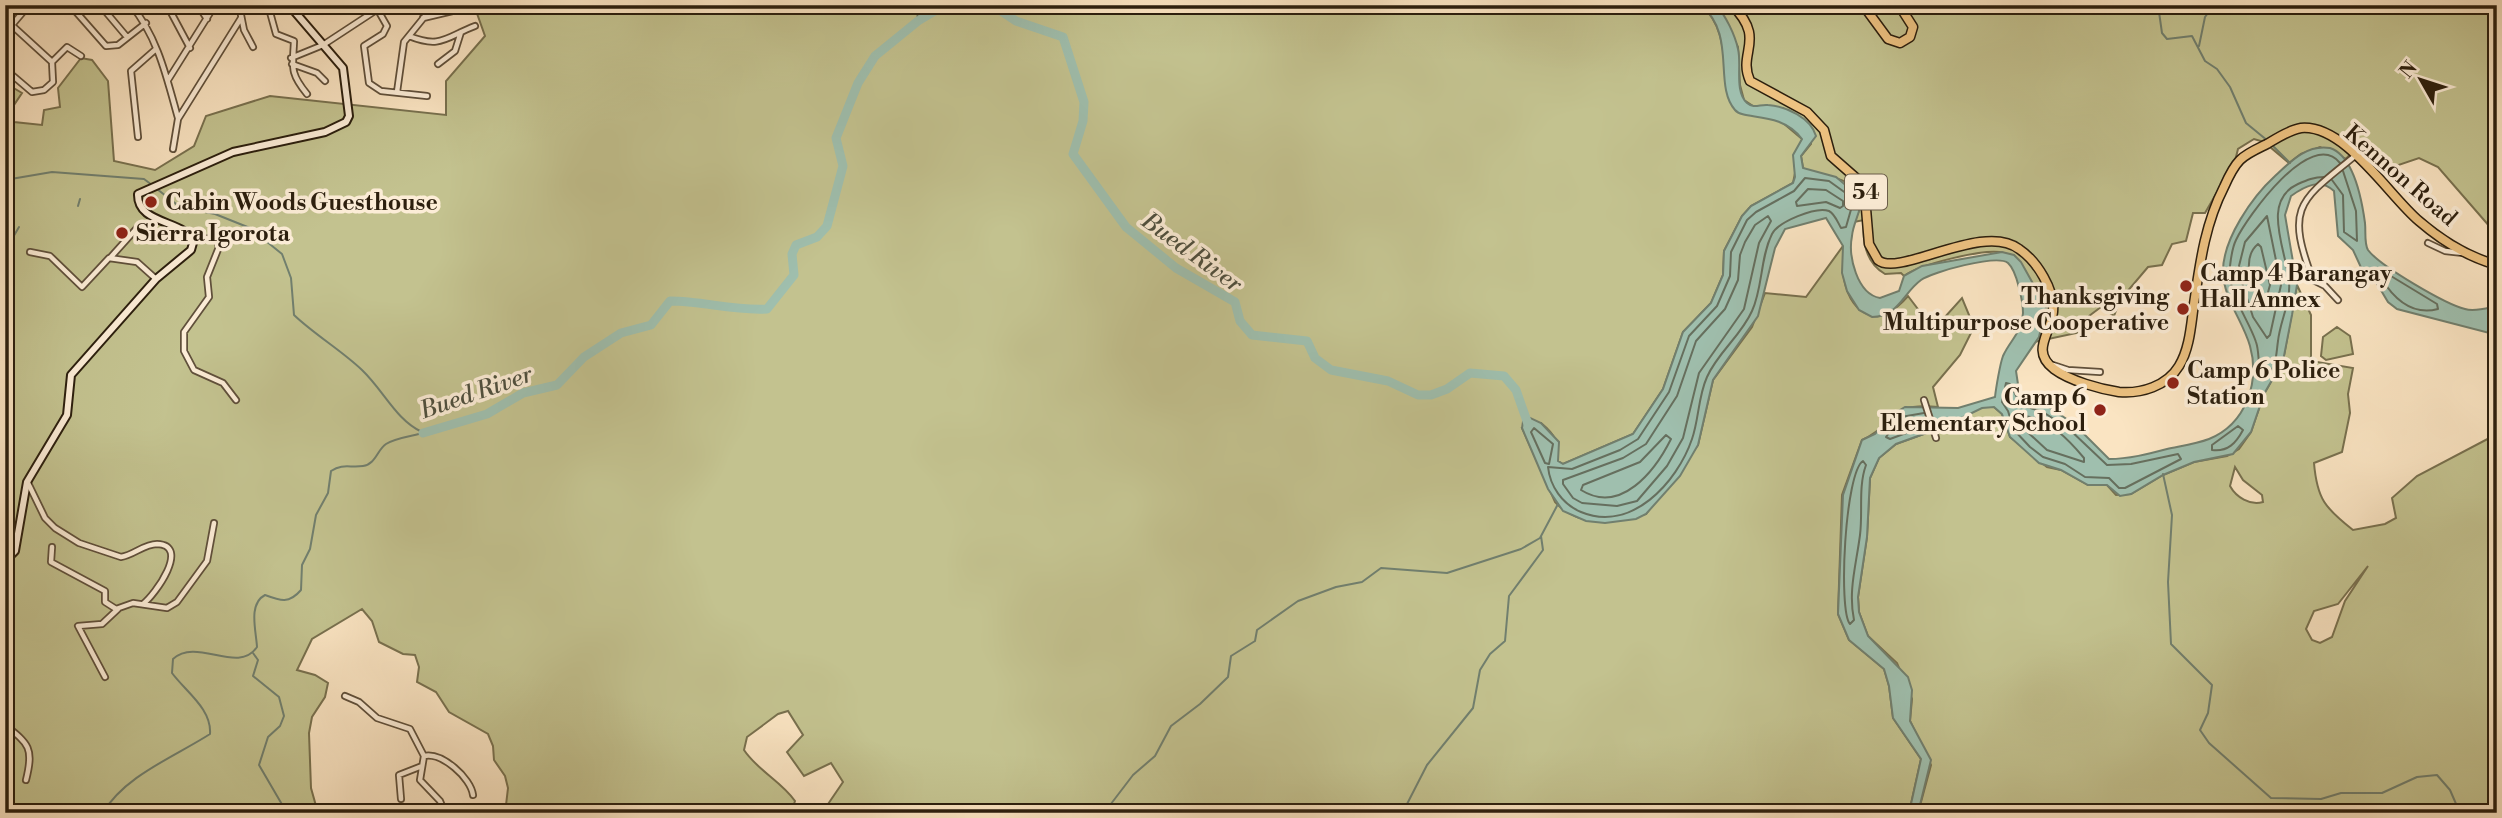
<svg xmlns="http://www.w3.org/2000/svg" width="2502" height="818" viewBox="0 0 2502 818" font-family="'Libre Bodoni',serif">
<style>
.green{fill:#c3c28f;stroke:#78704e;stroke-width:2;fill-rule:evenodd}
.water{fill:#9fbfae;stroke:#717f6e;stroke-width:2}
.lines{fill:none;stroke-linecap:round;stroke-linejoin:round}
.shore{stroke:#666f5e;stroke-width:2}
.stream{stroke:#717f6e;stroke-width:2}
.river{stroke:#9fbfae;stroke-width:9}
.street-casing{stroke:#60503b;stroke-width:8}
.secondary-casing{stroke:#2c1f0e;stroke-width:10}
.highway-casing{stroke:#2c1f0e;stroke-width:11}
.street{stroke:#fcedd7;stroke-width:4.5}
.secondary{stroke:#fcedd7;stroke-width:6}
.highway{stroke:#edc281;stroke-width:8}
.poi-dot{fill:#8f2418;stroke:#fcedd7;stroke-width:2.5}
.labels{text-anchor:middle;stroke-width:7;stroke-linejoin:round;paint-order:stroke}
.shield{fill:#fcedd7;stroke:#6a5d4a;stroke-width:2}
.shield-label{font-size:21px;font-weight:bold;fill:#2c1f0e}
.street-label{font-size:23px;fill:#2c1f0e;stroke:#fcedd7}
.poi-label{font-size:23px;font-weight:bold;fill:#2c1f0e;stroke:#fcedd7;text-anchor:start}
.water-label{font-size:24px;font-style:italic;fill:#4e4f3e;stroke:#fcedd7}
</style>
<rect width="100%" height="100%" fill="#fae4c2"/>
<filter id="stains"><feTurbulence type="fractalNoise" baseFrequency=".00286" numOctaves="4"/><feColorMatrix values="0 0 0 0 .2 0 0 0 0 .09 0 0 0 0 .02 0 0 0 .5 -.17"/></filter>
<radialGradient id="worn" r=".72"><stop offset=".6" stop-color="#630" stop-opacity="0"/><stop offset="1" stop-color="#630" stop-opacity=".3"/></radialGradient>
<path class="green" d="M474,5H1701C1729,29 1722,67 1729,99L1783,123L1802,139L1793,183L1751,206L1742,216L1724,251L1723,275L1711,303L1683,332L1663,389L1633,434L1563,464L1558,461C1558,442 1557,436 1541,423L1522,428L1555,502C1582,530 1612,521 1646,514L1698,445L1713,380L1752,327L1765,293L1806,297L1843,246C1845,257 1841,268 1844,279C1852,319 1881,328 1908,296L1924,317H1945L1962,298L1974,327L1960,355L1933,387L1938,407C1886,402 1899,423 1862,440L1842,495L1838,614L1849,640L1884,669L1889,686L1893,718L1921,759L1909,813H822L843,782L831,763L804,776L787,752L803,735L788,711L778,714L747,737L744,750C758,771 781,781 795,801L791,813H500L506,805L508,788L505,776L494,760L493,746L488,734L449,712L436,692L417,682L419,667L415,655L403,654L379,642L372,621L362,609L312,639L297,670L315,675L328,683L325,697L312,717L309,733L311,788L318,813H5V83L22,93L10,111L14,122L42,125L44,110L60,107L58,88L81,58L92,60L108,81L114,161L155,170L194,146L206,116L270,96L446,115V81L485,36Z
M1716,5H2497V235L2438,167L2419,158L2378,172L2352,152L2346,159L2320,147L2301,154L2289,163L2264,142L2254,139L2238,149L2235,161L2205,213H2193L2186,241L2172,244L2162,265L2148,267L2120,300L2114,316L2101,307L2089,316L2086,331L2034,342C2058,311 2041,304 2028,279C2022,266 2019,257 2004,253C1987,247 1918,265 1904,276L1901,273L1885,274C1866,263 1862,241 1864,220L1854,222C1857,215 1862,207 1861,200C1858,176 1818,177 1803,168L1801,156L1811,144L1810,126L1783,108L1753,106L1744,100L1740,85L1738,47Z
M2297,285L2311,315V361L2353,368L2348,394L2350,413L2342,452L2314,463C2317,499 2325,508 2353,530L2385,524L2396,518L2392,498L2417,476L2497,434V813H2017L2013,804H1992L1967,813H1918L1931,765L1910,721L1912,699L1897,663L1868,636L1859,612L1858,597L1867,537L1870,478L1879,458L1896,444L1943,427L1982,407H1994L2002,414L2010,437L2047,467L2061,470L2088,485H2107L2116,495L2131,494L2163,475L2194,462L2227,456L2239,449L2251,432L2264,394L2283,361ZM2235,467L2243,480L2262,495L2263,502C2250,506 2236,497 2230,486ZM2368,566L2345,601L2332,637L2320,643L2312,640L2306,629L2314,611L2338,604Z
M2337,327L2350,336L2353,354L2326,360L2321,356L2323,337Z"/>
<path class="water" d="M1701,5H1716C1726,16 1735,35 1738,49C1742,65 1734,91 1747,103C1754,109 1760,104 1768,105C1786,106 1811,118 1816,136L1801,156L1803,168L1836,177L1861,198C1862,210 1853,223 1852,236C1848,256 1857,294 1880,298L1899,291L1904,276L1922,266L2002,252L2014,255L2021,262L2046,307L2039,337L2016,371L2019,391L2025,399L2047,406L2074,424L2109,459C2129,459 2148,454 2167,449C2181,446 2196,444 2209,439C2246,424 2260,382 2250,346C2243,321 2223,298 2223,271C2223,239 2252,197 2275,176C2291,161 2307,144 2330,148C2354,156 2362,201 2365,223C2366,232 2364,243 2368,250C2380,266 2445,304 2465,309C2475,312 2487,308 2497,306V335L2397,309L2388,302L2376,282L2364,274L2353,250L2338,236L2334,191C2320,178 2305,186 2291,196L2285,215L2297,285L2292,315L2283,361L2264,394L2251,432L2233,454L2194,462L2163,475L2131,494L2120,496L2107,485H2088L2061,470L2039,463L2010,437L2002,414L1994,407L1982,408L1943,427L1896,444L1879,458L1870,478L1867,537L1858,597L1859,612L1868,636L1908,677L1912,690L1910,721L1931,760L1918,813H1909L1921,759L1893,718L1889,686L1884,669L1849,640L1838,614L1843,495L1862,440L1875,434L1892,415L1905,407L1958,408L1995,397C1996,388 2000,364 2003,356C2010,340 2022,333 2023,313C2023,302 2017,271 2008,263C1997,254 1932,272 1921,280C1903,293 1898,317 1872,317L1859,310L1847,291L1842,273L1843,246L1826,218L1785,229L1775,248L1758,316L1713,380L1698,445L1680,476L1646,514L1636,519L1605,523L1586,521L1563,511L1548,489L1531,449L1522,428L1524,415L1541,423L1559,442L1558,461L1563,464L1633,434L1663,389L1683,332L1711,303L1723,275L1724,251L1742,216L1751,206L1793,183L1795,177L1793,155L1802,139C1780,110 1744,121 1735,110C1713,85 1737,35 1701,5Z"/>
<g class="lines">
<path class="shore" d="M2324,177C2314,177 2307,180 2298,184C2260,201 2287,252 2289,282C2291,302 2280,321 2278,341C2276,354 2277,371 2263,378C2257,369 2260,353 2256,342C2248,318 2227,293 2230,266C2231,258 2232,248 2236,240C2247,217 2311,127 2340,163
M1805,178L1829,181L1854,199L1846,227L1841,228C1838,223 1835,214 1829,211C1816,206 1778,222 1772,234C1760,258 1763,287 1752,311C1741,336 1718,352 1707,377C1698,397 1699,419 1692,439C1677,483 1631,533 1581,512C1562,504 1550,486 1548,467L1572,469L1620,450L1638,439L1669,392L1689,336L1717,306L1730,276L1731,252L1747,220L1756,212L1794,191Z
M2332,180L2343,195L2344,232L2357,241L2356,211L2343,171
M1808,189L1826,190L1843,201V206L1840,208L1826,202L1797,206L1796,202Z
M1768,216L1771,221L1759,243L1744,309L1699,373L1683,438L1667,466L1637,501L1617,506L1582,503L1573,498L1563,484V480L1623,458L1646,444L1677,396L1696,341L1725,309L1738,280L1740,255L1745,242L1755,225Z
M2267,216L2281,285L2270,335L2267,338L2253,317L2238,270L2245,242Z
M2258,244L2261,247L2270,285L2264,307L2260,305C2253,287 2240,259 2258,244Z
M2386,273L2437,304L2438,309C2412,316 2394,299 2381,278Z
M2006,383L2010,384L2021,405L2043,412L2069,429L2107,465L2131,464L2178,454L2181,459L2125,488H2119L2109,478L2085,477L2065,464L2043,457L2030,447L2014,430L2008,411L2002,402Z
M1924,413L1901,417L1886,437L1890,439L1928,425
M2024,416C2048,418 2069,440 2084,458V462L2047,450L2022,427L2020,418Z
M2238,426L2243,430C2236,443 2228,452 2212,450V445Z
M1534,428L1553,444L1549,464L1545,463L1531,432Z
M1666,435L1671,439C1655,471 1621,515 1581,490L1583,485L1640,462Z
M1863,461L1866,465C1858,487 1863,512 1860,535C1856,566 1848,591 1854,620L1850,624C1838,611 1845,472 1863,461Z"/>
<path class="stream" d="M907,5L917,10L918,21
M2158,5L2162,33L2167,39L2192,36L2205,61L2217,69L2230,87L2246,123L2268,141
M2199,46L2205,17L2214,5
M2272,145L2290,163
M5,180L52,172L144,179L152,185
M157,189L180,207L215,214L250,228L282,254L291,278L294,315C315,335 341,350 362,370C384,391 396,420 422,432
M78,206L80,199
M5,251L19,227
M5,296V306
M2163,474L2172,515L2168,582L2171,644L2212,685L2208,713L2200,730L2209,743L2271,798L2321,799L2341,793H2382L2417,777L2437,775L2450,790L2460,813
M253,653L258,660L253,676L279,697L284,716L280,726L268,737L259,765L287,813
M103,813C124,776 176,756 210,734C212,709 186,692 172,673L173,659C197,637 238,675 257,647C256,630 248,604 265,595C281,601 289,604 301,590L302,565L310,549L316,515L328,493L331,471C343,463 350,468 363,466C376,464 377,450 386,444C395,438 412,436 423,433
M1104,813L1133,775L1155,756L1171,726L1200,704L1228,677L1231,656L1255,641L1257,630L1298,601L1336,587L1362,582L1381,568L1447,573L1521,549L1540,538L1558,504
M1395,813L1406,806L1427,765L1473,708L1480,670L1490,654L1505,641L1509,596L1543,550L1541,536"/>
<path class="river" d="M992,5L1016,21L1063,37L1084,102L1083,121L1073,154L1126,227L1176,268L1235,302L1240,321L1252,335L1307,341L1315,358L1331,370L1388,381L1418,395H1431L1447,389L1470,373L1504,376L1516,390L1528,424
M423,433L487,414L523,393L557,385L584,357L621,333L651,325L670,301C703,301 733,311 767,309L794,275L792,254L796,245L817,237L827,226L843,166L836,138L858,83L875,56L918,21L945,5"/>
<defs>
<path id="street" d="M70,5L106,46L118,45L146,23
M100,5L127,37
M131,5C158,37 167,79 178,118
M167,5L190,48
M198,5L207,19
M239,5L244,30L253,47
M268,5L276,34L294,41C293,67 289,72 307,94
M375,5L387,26L383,34L364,46L369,83L381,91L427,96
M423,18L461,9
M5,19L52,62L53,82L44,90L32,92L5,69
M12,25L29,5
M409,36C441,49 446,37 475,26
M291,58L323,45L384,5
M52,62L67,47L81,56
M292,64L317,73L325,81
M438,64L455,51L461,32
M168,80L215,5
M397,92L404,42L434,5
M138,137L131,71L156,49
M173,149L178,119L241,18
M193,239L216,238L219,247L207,277L209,297L184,332V351L194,370L223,383L236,400
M2428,243L2445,251L2463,253
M30,252L50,256L82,287L109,258L137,262L156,279
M110,258L137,228
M2495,293L2497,292
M2338,300L2325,286L2313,280C2285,207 2299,201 2355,156
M2053,365L2068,370L2100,372
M1924,400L1936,438
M28,483L45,518L55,528L79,543L121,557C134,555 144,544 157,544C191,545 155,595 143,604
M52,547L51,562L105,591V602L116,609L133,603L167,608L177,602L207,561L214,523
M105,677L78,626L102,624L118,609
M345,696L359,702L377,718L410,729L424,756L420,780L440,801L445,813
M5,725C29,744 34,748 26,780
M424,756C442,752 471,778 473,795
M401,799L399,775L422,766"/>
<path id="secondary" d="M5,561L15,551L27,482L67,415L71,375L156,279L191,250L193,243C187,219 137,226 138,194L233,152L325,132L346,122L349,116L343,68L289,5
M5,689L9,700L5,707"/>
<path id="highway" d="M1732,5C1767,40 1737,52 1750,81L1807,112L1824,130L1831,156L1864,185L1869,244L1878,260C1899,278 1983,221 2019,249C2037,261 2055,290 2053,312C2051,333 2030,351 2054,369C2070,381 2100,389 2119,392C2141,394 2167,386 2179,366C2190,348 2191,324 2194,304C2200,263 2205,224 2224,187C2228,178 2233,167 2240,160C2247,153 2259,148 2267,144C2277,138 2289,130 2301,128C2345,124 2389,196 2419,221C2441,240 2468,257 2497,265
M1863,5L1888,39L1900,43L1910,37L1913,27L1899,5"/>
</defs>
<use href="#street" class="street-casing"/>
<use href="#secondary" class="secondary-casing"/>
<use href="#highway" class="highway-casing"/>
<use href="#street" class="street"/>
<use href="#secondary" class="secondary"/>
<use href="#highway" class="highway"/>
</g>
<g class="poi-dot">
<circle cx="151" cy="202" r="7"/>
<circle cx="122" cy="233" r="7"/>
<circle cx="2186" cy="286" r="7"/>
<circle cx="2183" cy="309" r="7"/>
<circle cx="2173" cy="383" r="7"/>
<circle cx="2100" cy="410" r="7"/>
</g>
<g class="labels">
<rect class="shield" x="1845" y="174.5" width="42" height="35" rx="5"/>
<g class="shield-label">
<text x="1866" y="199">54</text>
</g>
<g class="street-label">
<text transform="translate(2401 175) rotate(41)" y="8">Kennon Road</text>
</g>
<g class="poi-label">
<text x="165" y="210">Cabin Woods Guesthouse</text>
<text x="136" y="241">Sierra Igorota</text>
<text x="2200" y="281">Camp 4 Barangay<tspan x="2200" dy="26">Hall Annex</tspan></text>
<text x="2169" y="304" text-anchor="end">Thanksgiving<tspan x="2169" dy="26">Multipurpose Cooperative</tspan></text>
<text x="2187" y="378">Camp 6 Police<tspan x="2187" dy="26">Station</tspan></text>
<text x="2086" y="405" text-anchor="end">Camp 6<tspan x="2086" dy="26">Elementary School</tspan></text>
</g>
<g class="water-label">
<text transform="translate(1192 252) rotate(36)" y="8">Bued River</text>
<text transform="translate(476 392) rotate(-19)" y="8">Bued River</text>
</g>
</g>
<rect width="2502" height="818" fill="none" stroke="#fae4c2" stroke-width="28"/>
<rect x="7" y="7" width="2488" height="804" fill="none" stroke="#2c1f0e" stroke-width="3.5"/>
<rect x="14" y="14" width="2474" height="790" fill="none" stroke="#2c1f0e" stroke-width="2"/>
<g transform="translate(2421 80) rotate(309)" stroke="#fcedd7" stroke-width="5" paint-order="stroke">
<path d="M0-5L12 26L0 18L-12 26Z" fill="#2c1f0e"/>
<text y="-10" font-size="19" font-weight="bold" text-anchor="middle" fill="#2c1f0e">N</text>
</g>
<rect width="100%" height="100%" filter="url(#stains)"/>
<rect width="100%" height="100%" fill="url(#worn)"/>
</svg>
